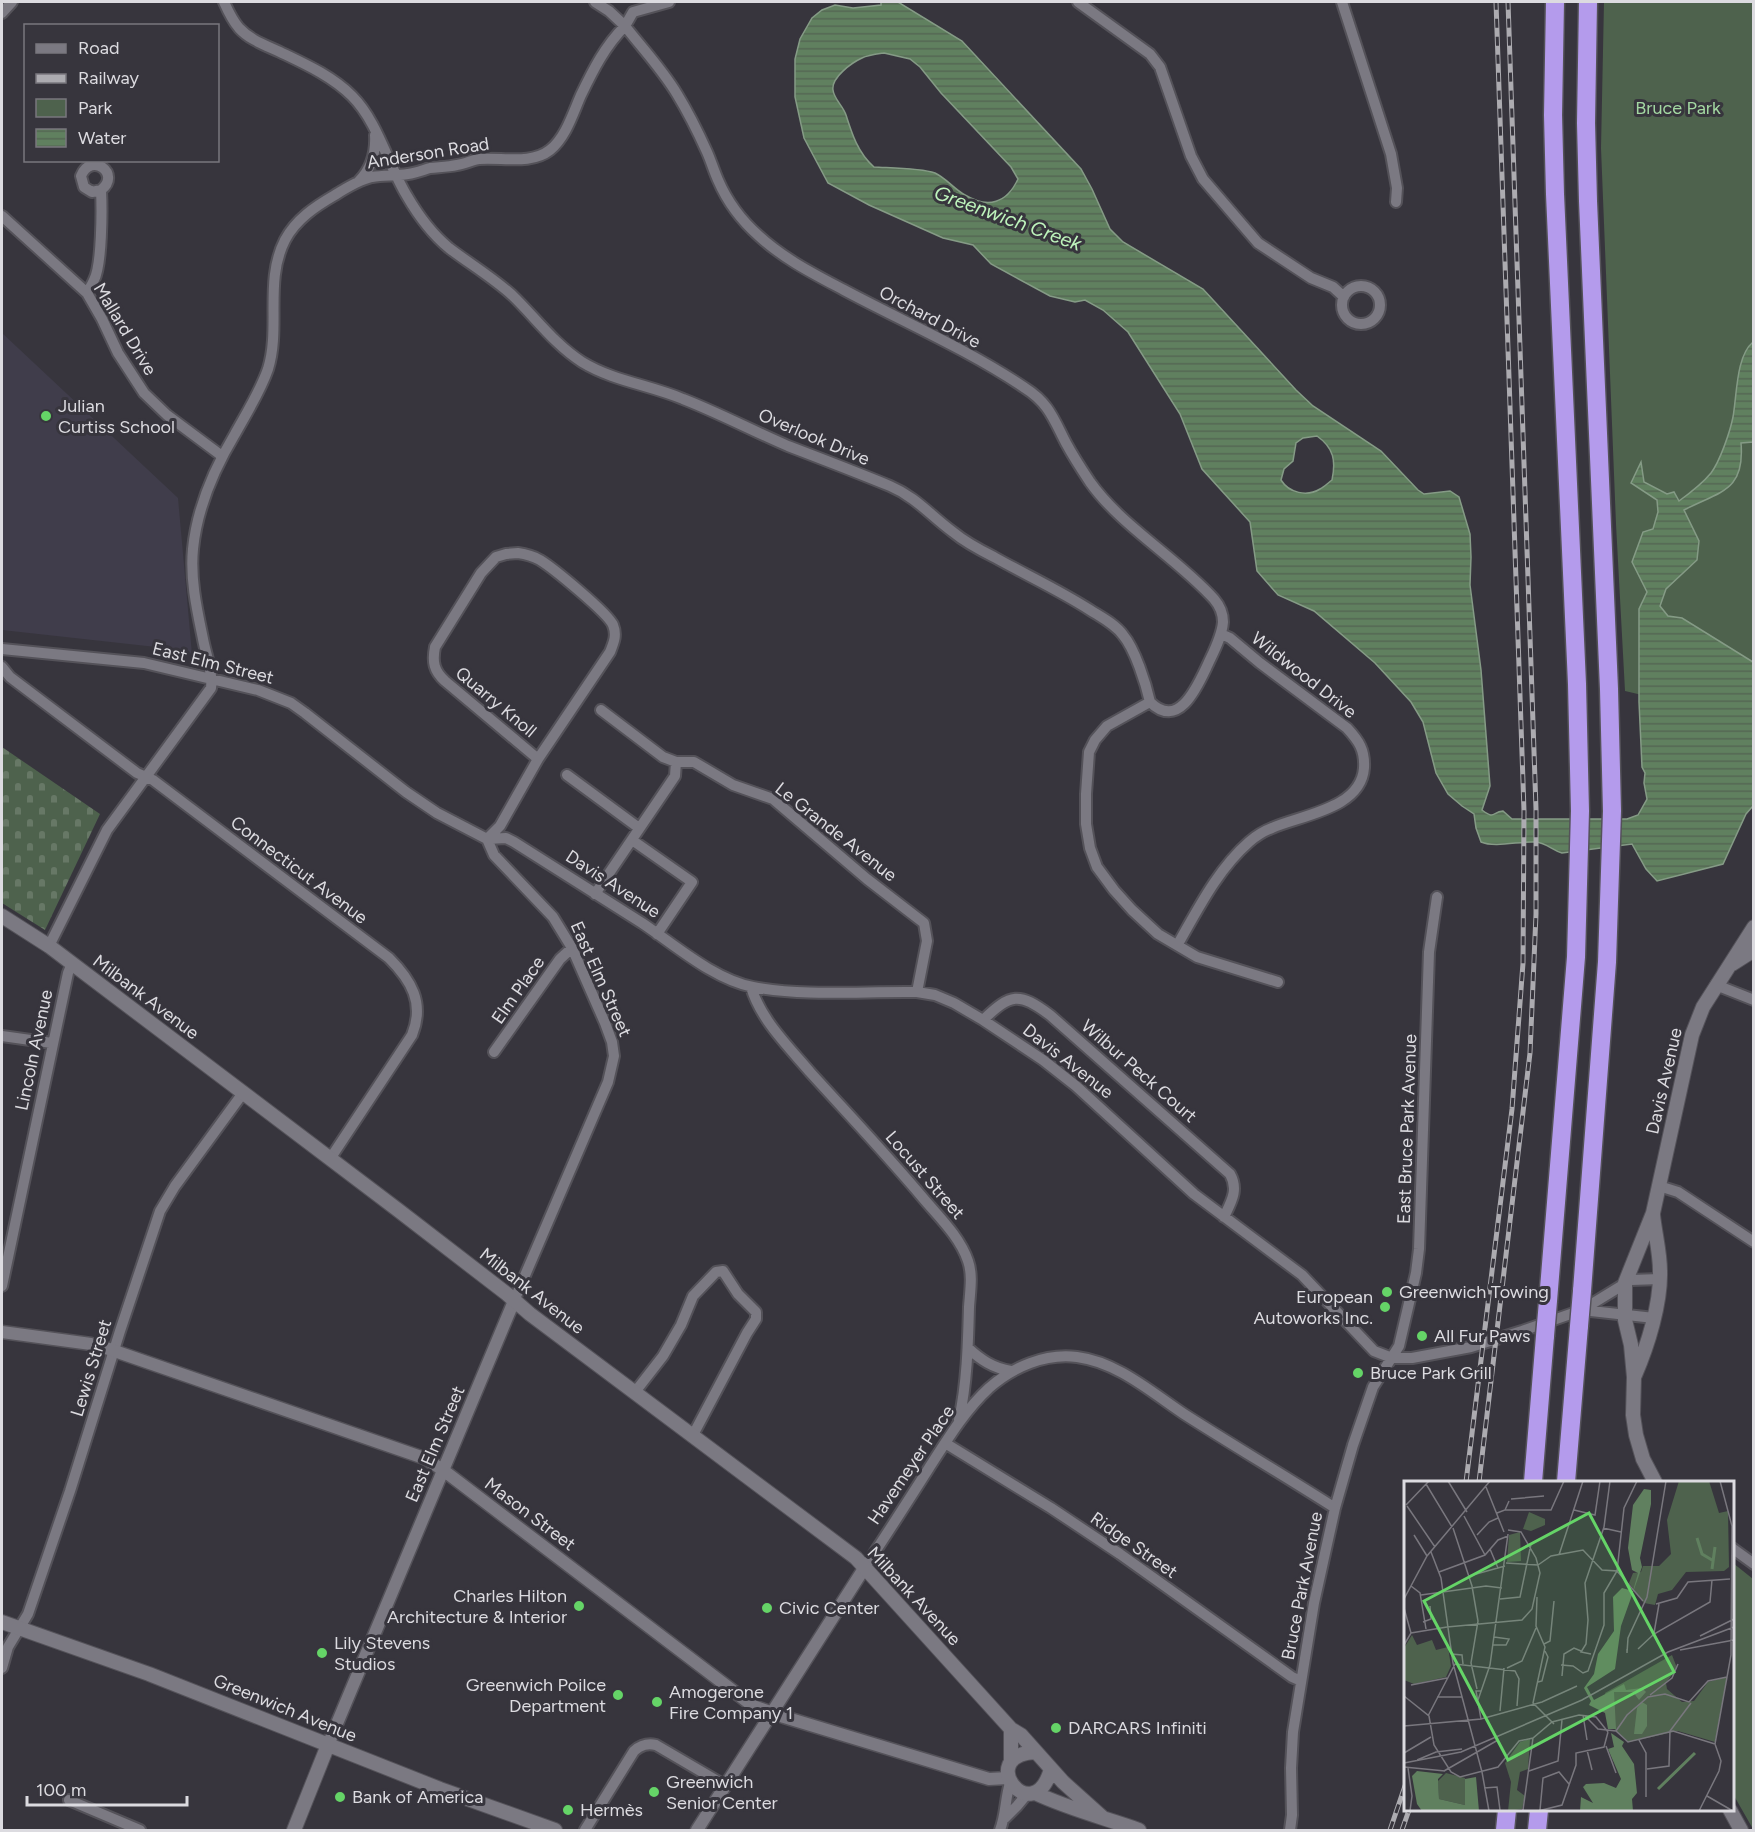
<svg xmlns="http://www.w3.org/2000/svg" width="1755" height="1832" viewBox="0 0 1755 1832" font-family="Figtree,sans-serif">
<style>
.built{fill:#403d4b}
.cemetery{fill:url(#cemetery-stones)}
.green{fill:#4e624d}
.water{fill:url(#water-rules);stroke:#859b86;stroke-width:1.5;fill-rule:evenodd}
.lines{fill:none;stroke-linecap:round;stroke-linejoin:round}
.minor-casing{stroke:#545259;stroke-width:14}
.tertiary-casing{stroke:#545259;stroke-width:15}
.secondary-casing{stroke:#545259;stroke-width:16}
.motorway-casing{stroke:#545259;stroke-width:21}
.minor{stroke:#7b7982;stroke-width:10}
.tertiary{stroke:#7b7982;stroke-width:12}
.secondary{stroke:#7b7982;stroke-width:14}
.motorway{stroke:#b49bec;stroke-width:18}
.rail-casing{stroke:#acabb0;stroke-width:5}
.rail{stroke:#37353d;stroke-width:3;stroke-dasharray:9;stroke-linecap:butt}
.motorway-bridge-casing{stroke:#545259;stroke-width:21;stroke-linecap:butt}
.motorway-bridge{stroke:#b49bec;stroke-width:18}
.poi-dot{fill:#65d467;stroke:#37353d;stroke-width:2}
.labels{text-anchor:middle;stroke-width:6;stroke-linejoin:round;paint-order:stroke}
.park-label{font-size:18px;fill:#a3d8a2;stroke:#37353d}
.street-label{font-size:18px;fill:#dcdbe0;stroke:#37353d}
.poi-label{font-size:18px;fill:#dcdbe0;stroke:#37353d;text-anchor:start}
.water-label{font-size:20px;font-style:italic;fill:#bef4bc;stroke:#37353d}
.inset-river{fill:none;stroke:#60805f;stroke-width:3}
.inset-road{fill:none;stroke:#79777e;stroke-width:1.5}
.view{fill:#65d467;fill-opacity:0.15;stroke:#65d467;stroke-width:3}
.inset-edge{fill:none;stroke:#dcdbe0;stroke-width:3}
</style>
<defs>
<pattern id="cemetery-stones" width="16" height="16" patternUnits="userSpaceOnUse" patternTransform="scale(1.5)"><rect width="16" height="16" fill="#4e624d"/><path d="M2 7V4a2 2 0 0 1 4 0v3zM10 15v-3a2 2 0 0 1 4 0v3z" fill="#677866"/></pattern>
<pattern id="water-rules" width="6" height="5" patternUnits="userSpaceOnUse" patternTransform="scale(1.5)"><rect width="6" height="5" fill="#60805f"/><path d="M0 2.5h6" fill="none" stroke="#546754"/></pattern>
</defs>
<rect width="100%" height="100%" fill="#37353d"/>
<path class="built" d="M2,333L178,498L192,654L165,648L2,630Z"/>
<path class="cemetery" d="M2,747L100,814L45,930L2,903Z"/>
<path class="green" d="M1604,2H1753V721L1625,691L1616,524L1601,148Z
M1733,1563L1753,1579V1829L1733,1794Z"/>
<path class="water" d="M881,2H898L962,41L1081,169L1092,189L1110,229L1123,242L1203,289L1296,390L1313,406L1381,451L1418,490L1424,494L1450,491L1459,497L1470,534L1471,557L1470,585L1481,670L1490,786L1482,810C1495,820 1492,812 1503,811L1512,819H1627L1638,815L1647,799L1644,783L1645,773L1642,767L1639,702V609L1647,592L1632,562L1643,532L1653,529L1658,512L1657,500L1631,483L1641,462L1644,482L1667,494L1674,492L1679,501C1690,493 1702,484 1711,473C1720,461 1730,432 1733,417C1737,395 1736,356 1753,342V442L1741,443C1745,491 1721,491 1684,510L1699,541L1697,560L1666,589L1660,606L1668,616L1682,618L1753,662V806L1746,814L1723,864L1657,881L1646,869L1632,844L1562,853C1552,850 1547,843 1535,842C1520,841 1495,848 1481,842L1476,828L1474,814L1462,806L1448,794L1436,773L1423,722L1411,702L1375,663L1314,611L1278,595L1257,571L1250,522L1202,469L1180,414L1128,332L1103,310L1085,300L1075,302L1050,296L991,264L973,245L943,238L869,205L828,183L804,138L795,97V59L800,39L812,18L822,10L835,5L853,8L881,5ZM884,53L910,59L920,67L941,93L1011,167L1018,179C1007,203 988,209 965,195C954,189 946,178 935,173C920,168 890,168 874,167C858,153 852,134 846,115C843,106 834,99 833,90C831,78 851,63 862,58C868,55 877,54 884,53ZM1317,436C1334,448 1336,461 1332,480C1328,483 1324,487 1320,489C1307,497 1289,493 1281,480L1284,469L1293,461L1296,443L1303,438Z"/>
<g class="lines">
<defs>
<path id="minor" d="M595,2L609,11L625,26L633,12L669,2
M1078,2L1150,54L1160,67L1191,156L1203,179L1258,243L1311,278L1333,287L1344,297
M1342,2L1391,154L1397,188L1396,202
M2,13L12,2
M359,181C371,169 376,152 375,135
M2,216L87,293L102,319L118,353L144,393L167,415L222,456
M1342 305a19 19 0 1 1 38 0a19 19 0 1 1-38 0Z
M87,293C89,289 92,285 94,280C102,265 102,209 101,190C122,174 91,151 81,176L84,187L92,192L101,190
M518,553C525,554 533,556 540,560C553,568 608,613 613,625C617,635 614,642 610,652L538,759L445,681C434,671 432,662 435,647L481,573L496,557L506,554Z
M2,649L144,663L258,690L291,703L305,713L406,792L437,813L487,839L494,855L553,917L572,948L605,1023L612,1042L614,1056L608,1082L514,1301
M2,667L10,677L137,773L153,780L389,958C411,980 425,1003 412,1035L330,1159
M1150,702L1107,726L1095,740L1089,752L1086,794V824L1090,848L1097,867L1114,890L1132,910L1158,934L1197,957L1278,982
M601,710L663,757L676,762H694L733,785L773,799L867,879L924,923L927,941L917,992
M567,775L639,828
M487,839L506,838L514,842C557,869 600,896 642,923C675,945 713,979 753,987C806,997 863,991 917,992L935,995L954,1003L983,1020L1043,1060L1076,1086L1194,1194L1302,1275L1374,1351L1392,1358H1412L1471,1347L1522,1331L1582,1310L1631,1280L1660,1279
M487,839L500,826L538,759
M632,840L692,882L657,934
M595,894L675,776L676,762
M1178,944C1198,909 1218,869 1249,842C1256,836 1264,831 1272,828C1301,815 1361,809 1364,768C1365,750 1359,741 1347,728L1260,663L1230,638L1221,634
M49,946L107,830L211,688C213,672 206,655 203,639C197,610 190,579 193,549C197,508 214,469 235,434C246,414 260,392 268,369C281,327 264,281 285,240C296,219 316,206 335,195C346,188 359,180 372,177C384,175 396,176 408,174C416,173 423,170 430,168C439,167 448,167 457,165C465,164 472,160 479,159C502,157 531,165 550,150C566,137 573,113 581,95C593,70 605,46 625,26C642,48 662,69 677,94C688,112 698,132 707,152C711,161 714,171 718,180C727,201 742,221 759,236C784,259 814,274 844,290C904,322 969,350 1025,388C1049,403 1054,420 1066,443C1073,456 1082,470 1090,482C1121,526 1177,558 1214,599C1220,606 1223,613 1223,622C1222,636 1214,651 1208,664C1198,685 1179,731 1150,702C1146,684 1135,649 1123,635C1115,624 1101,617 1090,610C1059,590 1026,575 994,557C980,550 965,542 953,532C931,516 916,497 890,486C856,472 822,459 788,446C753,431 719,413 683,399C650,385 613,381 582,362C554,344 535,317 512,295C492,277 470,264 449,248C432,234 418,215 407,196C388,165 378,122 352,96C332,76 305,64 280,52C265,45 250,40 239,28C232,20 228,11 224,2
M1716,985L1754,1000
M751,987C761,1020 788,1046 810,1072C848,1114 887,1155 923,1198C939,1217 960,1237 968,1261C973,1275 970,1292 969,1307C968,1345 967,1383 959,1420
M983,1020C1011,993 1019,992 1050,1015L1230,1174C1239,1190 1231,1202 1224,1217
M2,1036L52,1043
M494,1052L560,959L572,948
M1659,1186L1678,1192L1754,1242
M2,1286L68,973L72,963
M1582,1310L1654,1318
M968,1348C981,1360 993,1368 1011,1371
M635,1392L663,1356L681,1325L693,1296L716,1272L723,1271L738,1294L756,1312V1319L747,1333L693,1435
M945,1443L1051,1508L1120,1554L1292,1677L1301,1681
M1732,1548L1754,1564
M865,1567C887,1534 908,1501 929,1468C947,1440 965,1410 989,1388C1013,1367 1045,1353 1077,1357C1117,1362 1151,1392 1184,1414C1234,1446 1285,1476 1335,1508
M2,1668L8,1647L28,1614L70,1491L120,1331L160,1211L175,1186L243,1093
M69,1800L140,1830
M1005,1818L1017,1806L1027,1794
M585,1830L634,1751C641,1745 647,1743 656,1745L726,1786
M1000,1830C1006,1815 1005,1799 1010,1783
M1290,1830L1292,1815L1291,1768L1293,1732L1314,1603L1335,1508L1353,1445L1373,1387L1399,1346L1416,1273L1419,1249L1429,952L1437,897"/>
<path id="tertiary" d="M2,1332L91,1344L103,1347L424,1458L443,1470L753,1706L784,1717L989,1779L1008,1778
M328,1745L514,1301
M697,1830L865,1567"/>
<path id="secondary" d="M2,916L49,946L398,1210L507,1294L530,1314L856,1558L1011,1729L1021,1735L1063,1782L1102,1817
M1732,964L1754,950
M1635,1375C1648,1345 1661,1303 1660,1271C1660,1252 1655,1234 1653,1215
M1655,1482L1643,1459L1636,1435L1633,1415L1634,1377L1631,1345L1625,1320V1283L1653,1213L1692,1035L1703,1007L1754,927
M2,1622L149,1674L440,1789L555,1830
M1011,1729V1761
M1036,1752C973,1755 1033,1832 1051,1769
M1035,1793C1069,1809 1105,1818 1139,1830
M1730,1810L1741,1830
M294,1830L328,1745"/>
<path id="motorway" d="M1582,1291L1607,962L1612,811L1609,689L1588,201L1586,123L1588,2
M1548,1301L1576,957L1580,811L1577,684L1555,194L1553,115L1555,2
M1533,1482L1545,1336
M1566,1482L1579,1326
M1505,1830L1507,1810
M1537,1830L1539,1810"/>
</defs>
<use href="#minor" class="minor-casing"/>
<use href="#tertiary" class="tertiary-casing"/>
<use href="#secondary" class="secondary-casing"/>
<use href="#motorway" class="motorway-casing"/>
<use href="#minor" class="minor"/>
<use href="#tertiary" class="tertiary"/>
<use href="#secondary" class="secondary"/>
<use href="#motorway" class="motorway"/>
<defs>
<path id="rail" d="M1466,1482L1512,1109L1523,963L1524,811L1496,2
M1479,1482L1530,1053L1536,914V809L1508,2
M1390,1830L1406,1783
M1402,1830L1409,1810"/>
</defs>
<use href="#rail" class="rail-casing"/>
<use href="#rail" class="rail"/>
<defs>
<path id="motorway-bridge" d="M1579,1326L1582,1291
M1545,1336L1548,1301"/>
</defs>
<use href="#motorway-bridge" class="motorway-bridge-casing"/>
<use href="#motorway-bridge" class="motorway-bridge"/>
</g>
<g class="poi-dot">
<circle cx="46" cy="416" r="6"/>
<circle cx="1387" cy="1292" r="6"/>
<circle cx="1385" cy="1307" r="6"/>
<circle cx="1422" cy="1336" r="6"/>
<circle cx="1358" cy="1373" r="6"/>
<circle cx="579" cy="1606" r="6"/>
<circle cx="767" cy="1608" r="6"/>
<circle cx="322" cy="1653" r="6"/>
<circle cx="618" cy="1695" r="6"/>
<circle cx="657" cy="1702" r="6"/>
<circle cx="1056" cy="1728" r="6"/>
<circle cx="654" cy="1792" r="6"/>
<circle cx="340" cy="1797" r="6"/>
<circle cx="568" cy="1810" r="6"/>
</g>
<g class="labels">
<g class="park-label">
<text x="1678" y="114">Bruce Park</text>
</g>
<g class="street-label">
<text transform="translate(428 153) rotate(-9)" y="6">Anderson Road</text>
<text transform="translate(930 317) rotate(28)" y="6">Orchard Drive</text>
<text transform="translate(125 329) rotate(59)" y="6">Mallard Drive</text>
<text transform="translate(814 437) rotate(23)" y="6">Overlook Drive</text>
<text transform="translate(213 663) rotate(14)" y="6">East Elm Street</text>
<text transform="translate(1304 675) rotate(38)" y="6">Wildwood Drive</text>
<text transform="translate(496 702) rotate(40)" y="6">Quarry Knoll</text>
<text transform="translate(836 832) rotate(38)" y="6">Le Grande Avenue</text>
<text transform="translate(299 870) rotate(37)" y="6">Connecticut Avenue</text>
<text transform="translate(613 884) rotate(33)" y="6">Davis Avenue</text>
<text transform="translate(601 979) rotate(66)" y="6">East Elm Street</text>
<text transform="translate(518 990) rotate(-55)" y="6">Elm Place</text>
<text transform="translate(146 997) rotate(37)" y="6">Milbank Avenue</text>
<text transform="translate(34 1050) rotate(-78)" y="6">Lincoln Avenue</text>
<text transform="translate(1068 1061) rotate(38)" y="6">Davis Avenue</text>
<text transform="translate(1139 1071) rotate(41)" y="6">Wilbur Peck Court</text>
<text transform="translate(1664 1081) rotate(-77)" y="6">Davis Avenue</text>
<text transform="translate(1407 1129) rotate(-88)" y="6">East Bruce Park Avenue</text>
<text transform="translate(925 1175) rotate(49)" y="6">Locust Street</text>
<text transform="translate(532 1291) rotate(38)" y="6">Milbank Avenue</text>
<text transform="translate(91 1368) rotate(-73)" y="6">Lewis Street</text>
<text transform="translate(435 1444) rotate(-67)" y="6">East Elm Street</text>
<text transform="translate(911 1465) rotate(-56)" y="6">Havemeyer Place</text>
<text transform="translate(530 1514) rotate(37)" y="6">Mason Street</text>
<text transform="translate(1134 1545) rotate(35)" y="6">Ridge Street</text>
<text transform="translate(1302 1586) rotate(-79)" y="6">Bruce Park Avenue</text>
<text transform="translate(914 1596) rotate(47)" y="6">Milbank Avenue</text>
<text transform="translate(285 1708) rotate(22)" y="6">Greenwich Avenue</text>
</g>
<g class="poi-label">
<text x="58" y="412">Julian<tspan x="58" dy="21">Curtiss School</tspan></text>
<text x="1399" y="1298">Greenwich Towing</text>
<text x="1373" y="1303" text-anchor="end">European<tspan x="1373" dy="21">Autoworks Inc.</tspan></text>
<text x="1434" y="1342">All Fur Paws</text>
<text x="1370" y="1379">Bruce Park Grill</text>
<text x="567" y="1602" text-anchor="end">Charles Hilton<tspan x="567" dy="21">Architecture &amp; Interior</tspan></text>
<text x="779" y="1614">Civic Center</text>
<text x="334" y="1649">Lily Stevens<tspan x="334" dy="21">Studios</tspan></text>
<text x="606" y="1691" text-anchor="end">Greenwich Poilce<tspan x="606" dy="21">Department</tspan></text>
<text x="669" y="1698">Amogerone<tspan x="669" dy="21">Fire Company 1</tspan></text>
<text x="1068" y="1734">DARCARS Infiniti</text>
<text x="666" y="1788">Greenwich<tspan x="666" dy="21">Senior Center</tspan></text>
<text x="352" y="1803">Bank of America</text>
<text x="580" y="1816">Hermès</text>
</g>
<g class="water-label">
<text transform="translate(1008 218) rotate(20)" y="7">Greenwich Creek</text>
</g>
</g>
<g transform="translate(1404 1481)">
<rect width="330" height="330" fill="#37353d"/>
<path d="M275,0H305L315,32L324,30L325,86L320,90L282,91L268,109L254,113L251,124L240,122L225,102L229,92L237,91L239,85H255L267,73L263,39Z" fill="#4e624d"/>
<path d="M116,51L117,80L103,81L105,54Z" fill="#4e624d"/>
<path d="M125,31L141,38V44L127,50L119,48ZM8,154L13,164L28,159L32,169L44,166L47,185L42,196L10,203L0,199V167ZM268,174L273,187L262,202L263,208L278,221L290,220L304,201L323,196L311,261L274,250L225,261L211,249L201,212ZM126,258L124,288L116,291L113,309L121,315L118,328L104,330L107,301L101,282L116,261ZM42,292L61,297V324L35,318L34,300Z" fill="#4e624d"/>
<path d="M240,8L247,9V23L236,77L238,86L217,145L211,188L183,206L190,219L220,203L222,209L238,207L242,211L235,219L229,211H210L212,248H204L201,232L185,224L187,220L180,207L190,193L194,173L210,150L209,116L218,107L229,110L234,92L228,89L224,67L229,24ZM238,221L243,224V245L238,253H230L233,227ZM207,252L220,261L218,265L230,283L233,312L228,318L229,330H176L177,316L189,322L179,306L182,303L200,302L212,307L217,298L204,268L210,266ZM13,290L39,293L34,298L35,318L61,324V298L72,296L75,330H18L13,323L8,295Z" fill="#60805f"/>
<path class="inset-river" d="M293,57L298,73L308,79M308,88L311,66M254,308L291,272"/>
<path class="inset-road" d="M44,0L63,31M233,0L220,27L213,90L239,120M22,3L48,46M82,6L100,51M107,18L140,15M2,24L25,0M3,25L31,66M101,29H147L160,0M170,29L191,34L196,0M93,32L101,29L105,20M60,35L81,74M49,47L68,105L74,140L67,182L73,208M199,47L217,51M10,54L23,75M73,54L85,41L94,37M86,68L94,87M27,71L37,97L49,182L78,291M155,74L179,0M102,82L134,84M134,84L147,75L179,69L198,89L213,90L200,112V144L184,190L179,192L169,185L157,184M35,91L81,74L94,59L104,55M65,95L101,85M7,105L16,112L22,148M17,114L82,105L98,107M133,116L132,145L141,166L129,222L150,243M0,118L23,75L86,0M96,118L116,116L127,63M252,123L273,117L284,101L326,98M0,127L7,152M19,141L27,138L26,125M43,146L118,139L128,128L136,92L132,77L117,51L104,49M250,152L255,123M296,155L330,138M140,163L146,160L150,120M0,164L7,152L43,146M89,164H102L105,158L90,156M223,168V172L224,157L243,116L262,0M234,168L250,153L306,121L308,99M276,169L330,159M47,173L58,174L59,183M187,173L177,171L182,163L184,139L181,102L200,46L206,0M103,187L118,180L132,147M158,195L160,173L170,167L177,170M134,201L138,200L144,176L141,170M7,204L43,197M246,214L268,197L274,183M0,215L25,235L30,264L47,291L56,296L94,286L115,260L129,257L148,241L175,234L192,236L204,251M33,216H58M74,219L86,184L104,53M96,230L100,187M179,234L183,259M24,235L51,183L111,190L115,198L113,225M181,235L194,248L212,250L224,261L269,250L311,263L327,174L328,45L316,0M77,238L138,221L173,205M0,245L77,238L72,210H77M212,250L223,234L244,216L261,213L285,221L304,200L323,196M235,259L242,272V316M202,265L212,292M183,269L188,289M0,272L27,256M13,279L32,271L58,268M0,282L57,271L178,219L264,171L330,146M0,286L41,290M4,287L8,315L6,330M243,288L265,285L266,250L287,222M40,290L94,259M125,290L154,280L158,239M78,291L85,330M80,307L93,306L96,329M303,315L329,330M119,329L129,257M136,329L139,297L155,291L165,303M134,330L158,324L172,284V272L200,266L204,251M295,330L315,290L317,280L311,263"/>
<path class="view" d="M185,32L270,191L104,279L20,120Z"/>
<rect width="330" height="330" class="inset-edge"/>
</g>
<rect width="1755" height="1832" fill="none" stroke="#dcdbe0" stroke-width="6"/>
<rect x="24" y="24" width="195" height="138" fill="#37353d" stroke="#79777e" stroke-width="1.5"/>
<rect x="36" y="44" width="30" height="9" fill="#7b7982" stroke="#79777e" stroke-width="1.5"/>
<text x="78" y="54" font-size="18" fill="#dcdbe0">Road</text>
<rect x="36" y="74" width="30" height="9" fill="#acabb0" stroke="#79777e" stroke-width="1.5"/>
<text x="78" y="84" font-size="18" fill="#dcdbe0">Railway</text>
<rect x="36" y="99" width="30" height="18" fill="#4e624d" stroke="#79777e" stroke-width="1.5"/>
<text x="78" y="114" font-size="18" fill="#dcdbe0">Park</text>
<rect x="36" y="129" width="30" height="18" fill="url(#water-rules)" stroke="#79777e" stroke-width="1.5"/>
<text x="78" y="144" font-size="18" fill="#dcdbe0">Water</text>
<path d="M27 1796v9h160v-9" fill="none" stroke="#dcdbe0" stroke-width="3"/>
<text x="36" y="1796" font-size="18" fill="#dcdbe0" stroke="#37353d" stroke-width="4.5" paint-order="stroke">100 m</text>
</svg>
